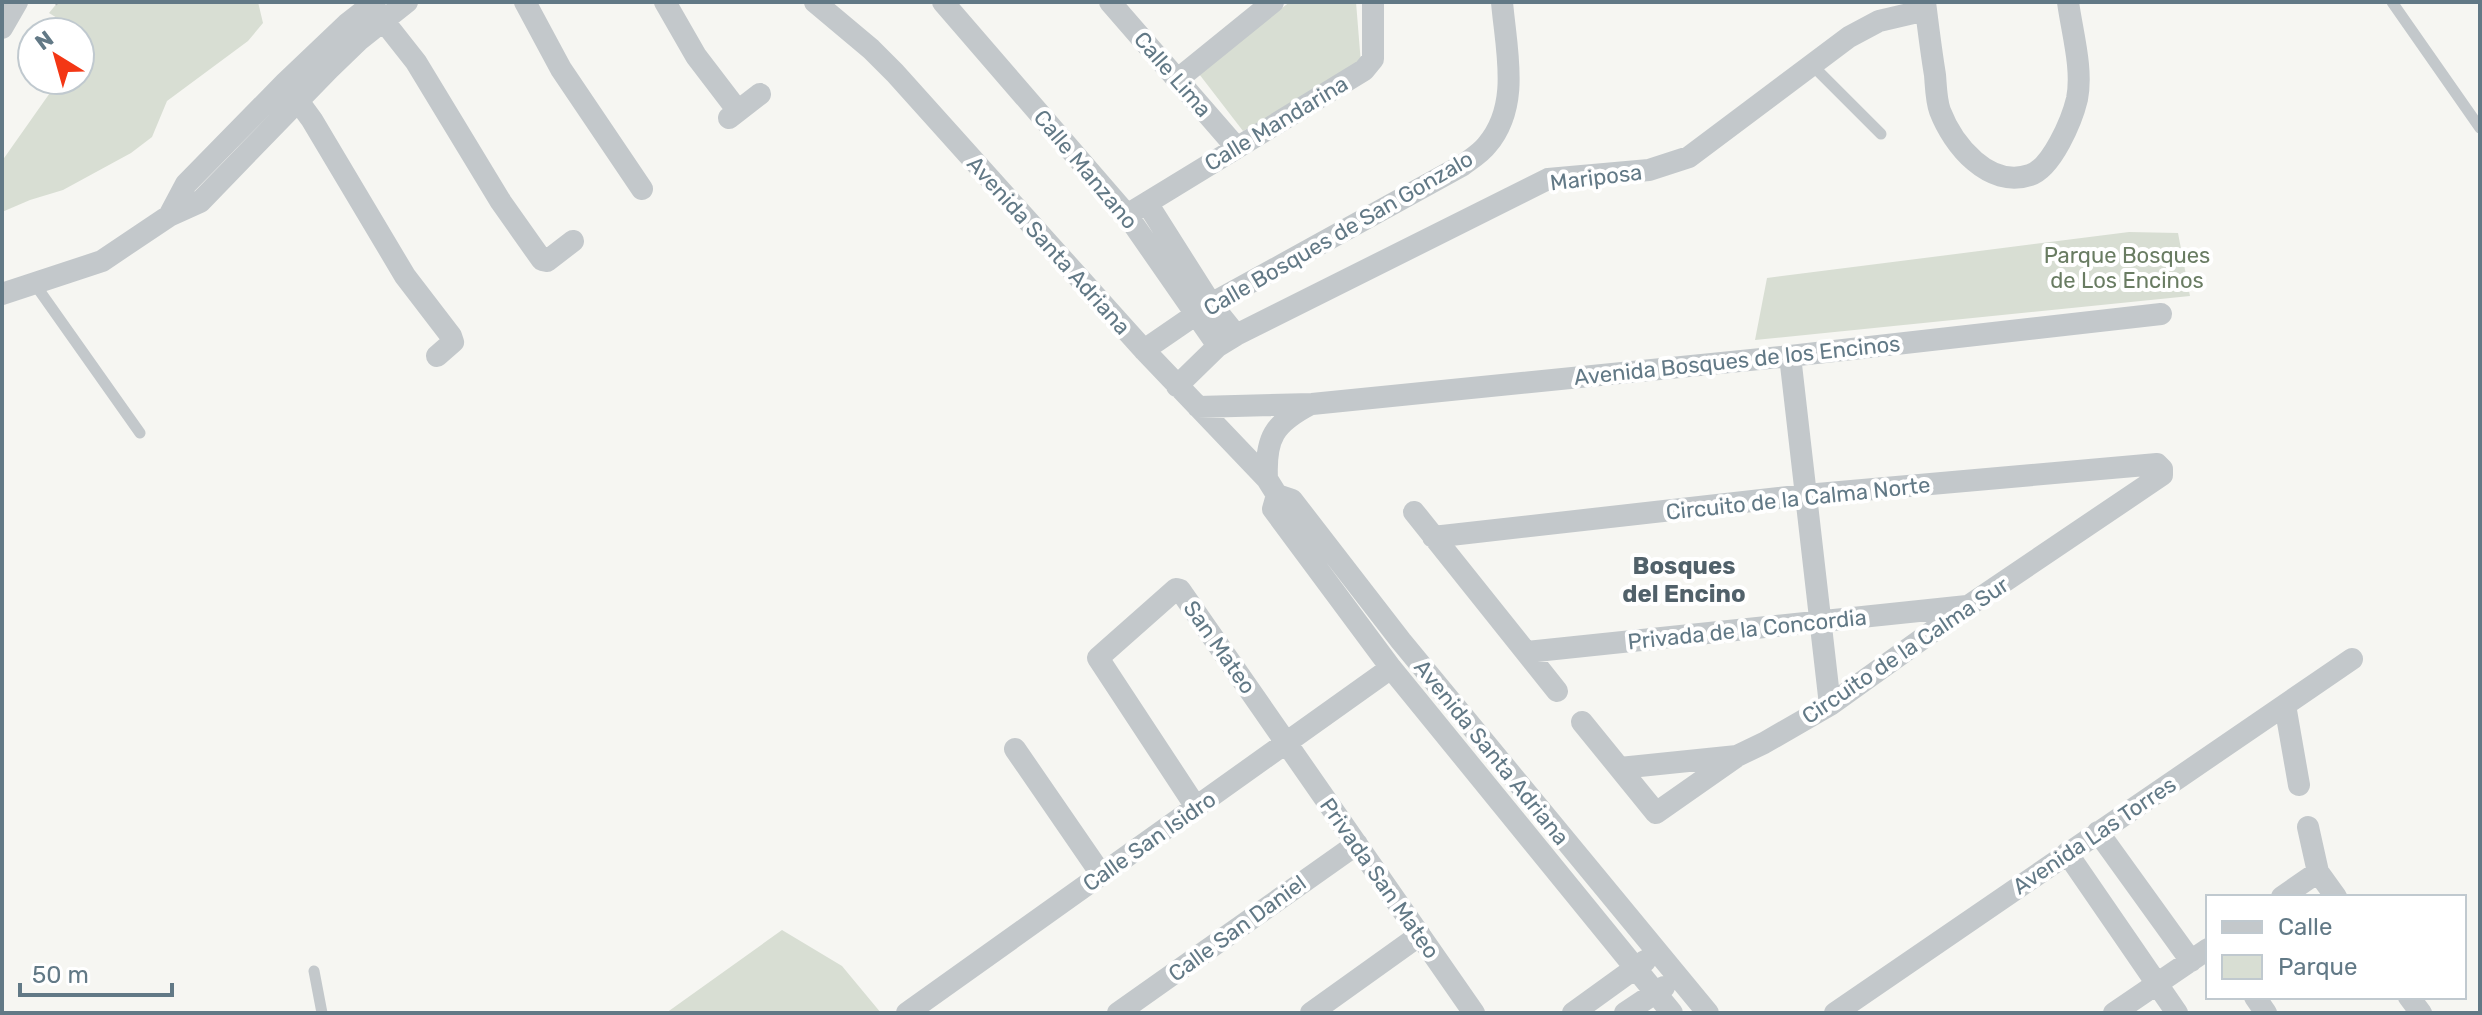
<svg xmlns="http://www.w3.org/2000/svg" width="2482" height="1015" viewBox="0 0 2482 1015" font-family="Rubik,sans-serif">
<style>
.green{fill:#d8ded3}
.lines{fill:none;stroke-linecap:round;stroke-linejoin:round}
.path{stroke:#bec1c3;stroke-width:4;stroke-dasharray:4 4;stroke-linecap:butt}
.service{stroke:#c3c8cb;stroke-width:11}
.minor{stroke:#c3c8cb;stroke-width:22}
.labels{text-anchor:middle;stroke-width:8;stroke-linejoin:round;paint-order:stroke}
.street-label{font-size:22px;fill:#627986;stroke:#fff}
.park-label{font-size:22px;fill:#697c62;stroke:#fff}
.neighbourhood-label{font-size:24px;font-weight:bold;fill:#51616a;stroke:#fff}
</style>
<rect width="100%" height="100%" fill="#f6f6f2"/>
<path class="green" d="M58,2H258L263,23L248,41L167,101L152,137L131,153L63,190L30,200L2,212V161L59,80H80V51L87,40L80,32L49,13Z
M1290,2H1356L1361,64L1243,131L1196,70Z
M2129,232L2178,233L2190,296L1755,340L1767,278Z
M782,930L842,966L881,1013H666Z"/>
<g class="lines">
<path class="path" d="M55,4L57,2"/>
<path class="service" d="M2392,2L2480,128
M1812,65L1881,134
M34,283L140,433
M314,971L322,1013"/>
<path class="minor" d="M525,2L561,69L642,189
M665,2L696,56L738,111
M815,2L871,49L895,73L1144,350L1267,479L1277,495L1292,500L1401,641L1708,1013
M943,2L1127,215L1218,346
M1110,2L1236,147
M1925,2C1928,26 1931,51 1935,75C1936,86 1936,100 1940,111C1953,145 1989,189 2030,175C2052,168 2072,120 2077,99C2083,69 2072,32 2068,2
M371,5L416,62L501,202L542,260L547,261L573,241
M2,28L17,2
M1178,79L1273,2
M285,83L312,120L405,276L451,336L453,342L437,356
M729,118L760,94
M1147,203L1211,304L1236,335
M1127,215L1364,70L1373,59V2
M169,216L186,184L285,83L347,24L375,2
M2,294L102,261L169,216L200,202L329,69L358,41L407,2
M1144,350L1211,304L1463,165C1471,159 1481,153 1487,145C1521,105 1506,50 1502,2
M1790,356L1830,705
M1177,386L1218,346L1236,335L1548,179L1649,170L1689,157L1849,37L1879,21L1926,10
M1198,407L1312,404L1790,356L2161,314
M1267,479C1265,438 1274,423 1311,404
M1277,495L1273,509L1391,668L1672,1013
M1414,512L1557,691
M1433,537L1806,495L2157,464L2162,469V475L1968,606L1830,705L1764,743L1737,756L1620,768
M1527,652L1967,606
M2285,705L2299,785
M1582,722L1656,813L1736,757
M1015,749L1101,874
M1196,807L1098,658L1176,589L1180,590L1474,1013
M2308,827L2318,872L2336,897
M2098,832L2191,961
M2067,853L2177,1013
M2282,897L2318,872
M2255,997L2266,1013
M2409,997L2421,1013
M907,1013L1391,668
M1118,1013L1357,844
M1311,1013L1420,935
M1573,1013L1645,961
M1625,1013L1664,987
M1835,1013L2352,659
M2114,1013L2208,949"/>
</g>
<g class="labels">
<g class="street-label">
<text transform="translate(1173 74) rotate(49)" y="8">Calle Lima</text>
<text transform="translate(1276 123) rotate(-31)" y="8">Calle Mandarina</text>
<text transform="translate(1086 169) rotate(50)" y="8">Calle Manzano</text>
<text transform="translate(1596 177) rotate(-7)" y="8">Mariposa</text>
<text transform="translate(1338 233) rotate(-30)" y="8">Calle Bosques de San Gonzalo</text>
<text transform="translate(1049 245) rotate(48)" y="8">Avenida Santa Adriana</text>
<text transform="translate(1737 360) rotate(-6)" y="8">Avenida Bosques de los Encinos</text>
<text transform="translate(1798 498) rotate(-6)" y="8">Circuito de la Calma Norte</text>
<text transform="translate(1747 629) rotate(-6)" y="8">Privada de la Concordia</text>
<text transform="translate(1220 647) rotate(55)" y="8">San Mateo</text>
<text transform="translate(1905 650) rotate(-34)" y="8">Circuito de la Calma Sur</text>
<text transform="translate(1492 752) rotate(51)" y="8">Avenida Santa Adriana</text>
<text transform="translate(2094 835) rotate(-34)" y="8">Avenida Las Torres</text>
<text transform="translate(1149 841) rotate(-35)" y="8">Calle San Isidro</text>
<text transform="translate(1380 878) rotate(55)" y="8">Privada San Mateo</text>
<text transform="translate(1237 928) rotate(-36)" y="8">Calle San Daniel</text>
</g>
<g class="park-label">
<text x="2127" y="263">Parque Bosques<tspan x="2127" dy="25">de Los Encinos</tspan></text>
</g>
<g class="neighbourhood-label">
<text x="1684" y="574">Bosques<tspan x="1684" dy="28">del Encino</tspan></text>
</g>
</g>
<rect width="2482" height="1015" fill="none" stroke="#627986" stroke-width="8"/>
<rect x="2206" y="895" width="260" height="104" fill="#ffffff" stroke="#c0c9cf" stroke-width="2"/>
<rect x="2222" y="921" width="40" height="12" fill="#c3c8cb" stroke="#c0c9cf" stroke-width="2"/>
<text x="2278" y="935" font-size="24" fill="#627986">Calle</text>
<rect x="2222" y="955" width="40" height="24" fill="#d8ded3" stroke="#c0c9cf" stroke-width="2"/>
<text x="2278" y="975" font-size="24" fill="#627986">Parque</text>
<g transform="translate(56 56) rotate(323)"><circle r="38" fill="#ffffff" stroke="#c0c9cf" stroke-width="2"/>
<path d="M0-6L14 30L0 20L-14 30Z" fill="#f33715"/>
<text y="-12" font-size="22" font-weight="bold" text-anchor="middle" fill="#627986">N</text>
</g>
<path d="M20 983v12h152v-12" fill="none" stroke="#627986" stroke-width="4"/>
<text x="32" y="983" font-size="24" fill="#627986" stroke="#ffffff" stroke-width="6" paint-order="stroke">50 m</text>
</svg>
